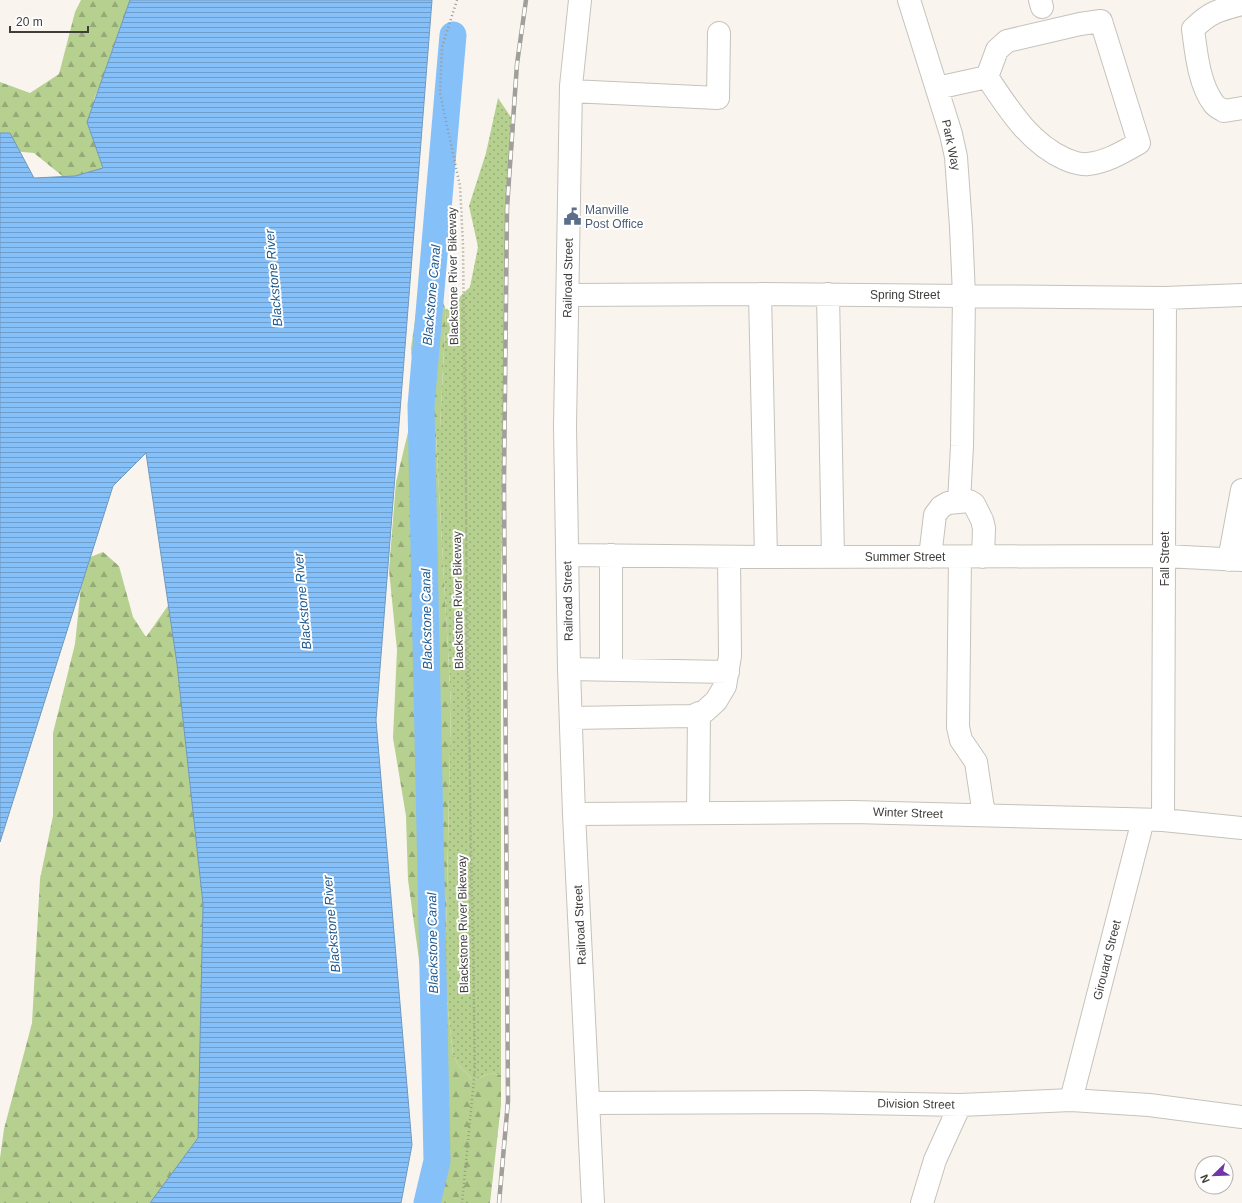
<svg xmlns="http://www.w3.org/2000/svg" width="1242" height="1203" viewBox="0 0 1242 1203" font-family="Arial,sans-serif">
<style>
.grass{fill:url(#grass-dots)}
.forest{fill:url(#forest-firs)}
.water{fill:url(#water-rules);stroke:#7099c0}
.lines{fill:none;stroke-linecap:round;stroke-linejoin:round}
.canal{stroke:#86c0f9;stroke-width:27}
.minor-casing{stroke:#c6c2bc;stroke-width:24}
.path{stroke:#999792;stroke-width:2.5;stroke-dasharray:1 3;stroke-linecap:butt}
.minor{stroke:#fff;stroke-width:22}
.rail-casing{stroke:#a29f9a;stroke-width:4.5}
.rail{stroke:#fff;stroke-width:3;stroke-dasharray:9;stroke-linecap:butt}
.labels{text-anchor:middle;stroke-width:4;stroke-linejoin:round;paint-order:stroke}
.street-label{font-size:12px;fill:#3e3d3a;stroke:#fff}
.service-label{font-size:12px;fill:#4e5e75;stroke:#fff;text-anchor:start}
.water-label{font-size:13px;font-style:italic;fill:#1d598e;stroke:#fff}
</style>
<defs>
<pattern id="grass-dots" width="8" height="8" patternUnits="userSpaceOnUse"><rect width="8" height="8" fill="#b6d08f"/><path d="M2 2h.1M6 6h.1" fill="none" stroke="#95aa76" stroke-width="1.8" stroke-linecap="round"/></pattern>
<pattern id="forest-firs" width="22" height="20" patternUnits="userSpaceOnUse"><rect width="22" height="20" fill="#b6d08f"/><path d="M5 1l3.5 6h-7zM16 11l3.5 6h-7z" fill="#95aa76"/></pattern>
<pattern id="water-rules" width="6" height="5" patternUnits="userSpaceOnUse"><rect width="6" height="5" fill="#86c0f9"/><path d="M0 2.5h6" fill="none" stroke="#6f9dcb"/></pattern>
</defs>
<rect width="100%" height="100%" fill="#f9f5ee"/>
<path class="grass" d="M498,98L515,123L506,244L501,597V1075L491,1073L475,1080H470L471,1078L459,1066L453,1055L445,983L451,704L436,436V428H440L446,310L470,287L478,247L469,206L486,153Z"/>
<path class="forest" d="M81,0H137L94,99V130L107,167L71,183L34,153L0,150V82L30,93L59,74L75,12Z
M423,265H431L439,268L440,295L446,310L440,428H436V436L451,704L445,983L453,1055L459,1066L471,1078L470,1080H475L491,1073L501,1075V1105L490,1203H435L433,1061L408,880L406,816L393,738L397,650L389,570L396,482L416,399L411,348Z
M103,552L119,566L133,617L146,637L172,600L183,662L179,686L219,789L238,1018L184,1203H0V1158L4,1129L32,1023L40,879L53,816V733L75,644L82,576L88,558Z"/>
<path class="water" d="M130,0H432L376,720L412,1145L401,1203H150L198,1138L203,904L177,664L146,453L113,486L0,842V133H10L34,178L75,176L103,168L87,122Z"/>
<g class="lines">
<path class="canal" d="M427,1203L437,1161L421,406L453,35"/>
<defs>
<path id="minor" d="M580,0L571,86L565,426L569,669L574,814L593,1203
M909,0L951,134L956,157L961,227L964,295L962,446L959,502
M1040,0L1042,7
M1242,4C1219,10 1210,12 1193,29C1196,52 1199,85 1214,104C1216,107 1221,109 1224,111L1242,108
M1101,21L1139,143C1123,152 1107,162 1088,164C1080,165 1072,162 1065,159C1029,143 1008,108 987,77L997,50L1007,41L1080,24Z
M937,88L987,77
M571,91L718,98L719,33
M760,294L766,557
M828,294L833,557
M568,295L760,294L1165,298L1242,295
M567,555L771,557L1165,556L1242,560
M930,557L935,515L941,507L948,503L969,501L974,504L982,520L984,528L983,557
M960,557L958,727L961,740L976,762L984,815
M1229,560L1242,490
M569,669L728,672
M611,670V555
M571,718L692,716L705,711L716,701L725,686L730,656L729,557
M698,813L699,713
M574,814L853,812L1163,820L1242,828
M1163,820L1165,298
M1071,1100L1143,820
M589,1103L810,1102L960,1105L1071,1100L1149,1105L1242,1117
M922,1203L935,1160L960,1105"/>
</defs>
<use href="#minor" class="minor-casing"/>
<path class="path" d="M457,0L442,47L440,93L460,186L463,245L468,675L475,1069L462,1203"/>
<use href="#minor" class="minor"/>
<defs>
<path id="rail" d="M499,1203L508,1101L504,482L507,208L517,64L526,0"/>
</defs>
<use href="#rail" class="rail-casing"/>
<use href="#rail" class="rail"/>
</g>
<defs>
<symbol id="civic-bare" viewBox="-9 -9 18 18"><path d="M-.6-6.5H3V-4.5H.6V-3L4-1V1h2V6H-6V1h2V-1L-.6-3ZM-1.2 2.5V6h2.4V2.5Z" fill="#5c6f8a" stroke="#fff" stroke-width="2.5" paint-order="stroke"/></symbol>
</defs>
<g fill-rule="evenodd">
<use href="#civic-bare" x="560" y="204" width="25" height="25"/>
</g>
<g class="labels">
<g class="street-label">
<text transform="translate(951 145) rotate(78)" y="4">Park Way</text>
<text transform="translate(453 276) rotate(-91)" y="4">Blackstone River Bikeway</text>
<text transform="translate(568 278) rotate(-89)" y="4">Railroad Street</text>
<text x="905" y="299">Spring Street</text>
<text x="905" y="561">Summer Street</text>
<text transform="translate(1165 559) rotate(-90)" y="4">Fall Street</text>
<text transform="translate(458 600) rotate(-91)" y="4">Blackstone River Bikeway</text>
<text transform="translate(568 601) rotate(-91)" y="4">Railroad Street</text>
<text transform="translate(908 813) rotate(2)" y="4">Winter Street</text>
<text transform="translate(463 924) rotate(-91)" y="4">Blackstone River Bikeway</text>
<text transform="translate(580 925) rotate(-93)" y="4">Railroad Street</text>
<text transform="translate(1107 960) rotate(-76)" y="4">Girouard Street</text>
<text transform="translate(916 1104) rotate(1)" y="4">Division Street</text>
</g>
<g class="service-label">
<text x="585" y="214">Manville<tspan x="585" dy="14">Post Office</tspan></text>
</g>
<g class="water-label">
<text transform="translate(273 278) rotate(-95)" y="5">Blackstone River</text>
<text transform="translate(431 295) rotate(-85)" y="5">Blackstone Canal</text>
<text transform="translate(302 601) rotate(-95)" y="5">Blackstone River</text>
<text transform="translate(426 619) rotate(-91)" y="5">Blackstone Canal</text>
<text transform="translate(331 924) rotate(-95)" y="5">Blackstone River</text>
<text transform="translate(432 943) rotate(-91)" y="5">Blackstone Canal</text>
</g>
</g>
<g transform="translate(1214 1175) rotate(247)"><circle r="19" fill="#ffffff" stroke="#b2b1b0"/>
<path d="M0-3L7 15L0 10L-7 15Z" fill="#7135ab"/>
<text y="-6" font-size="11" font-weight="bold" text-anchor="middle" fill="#3e3d3a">N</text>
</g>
<path d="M10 26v6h78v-6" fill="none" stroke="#3e3d3a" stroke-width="2"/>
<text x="16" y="26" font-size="12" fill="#3e3d3a" stroke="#ffffff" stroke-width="3" paint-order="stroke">20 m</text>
</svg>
